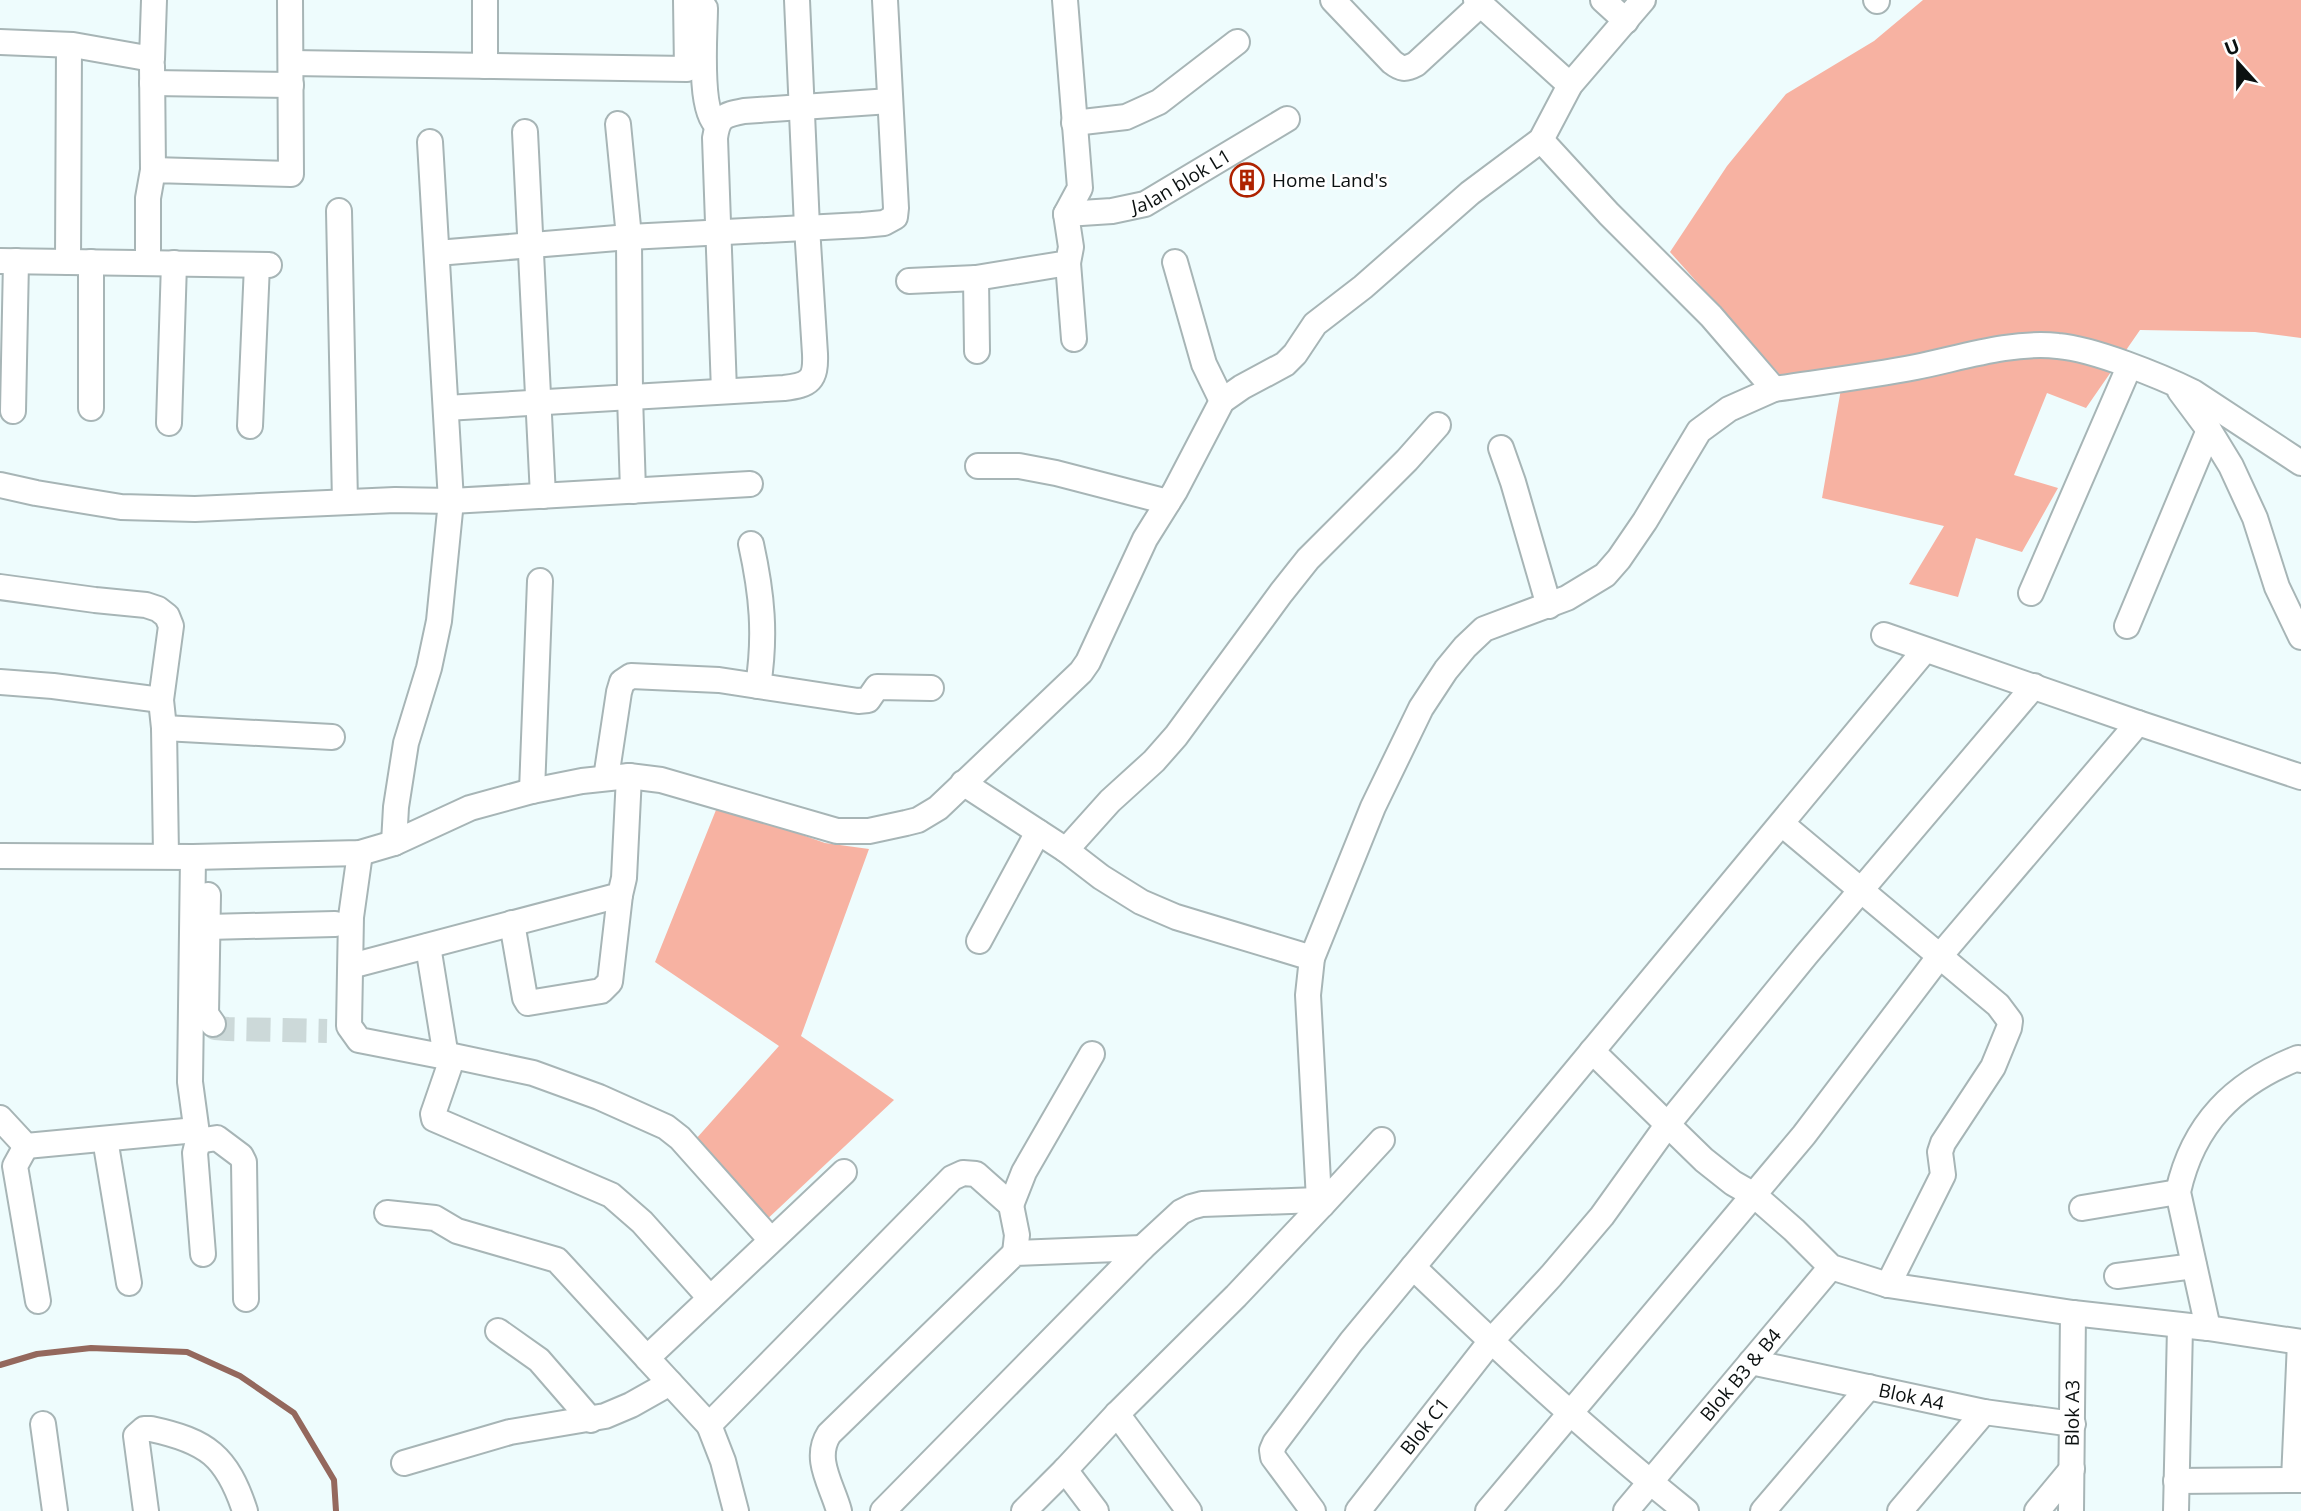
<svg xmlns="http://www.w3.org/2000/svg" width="2301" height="1511" viewBox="0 0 2301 1511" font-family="'Open Sans',sans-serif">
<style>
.green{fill:#f7b2a2}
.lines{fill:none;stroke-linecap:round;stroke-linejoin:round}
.stream{stroke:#94685d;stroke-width:6}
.minor-tunnel{stroke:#ccd9d9;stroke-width:24;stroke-dasharray:24 12;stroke-linecap:butt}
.minor-casing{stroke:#a7b5b6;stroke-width:28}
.minor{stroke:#fff;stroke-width:24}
.labels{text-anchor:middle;stroke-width:5;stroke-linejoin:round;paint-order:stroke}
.street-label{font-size:19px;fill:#0b1010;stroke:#fff}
.poi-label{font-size:19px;fill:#0b1010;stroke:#fff;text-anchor:start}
</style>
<rect width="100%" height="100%" fill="#eefcfd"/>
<path class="green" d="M1923,0H2301V338L2255,332L2140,330L2086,408L2047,393L2014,475L2058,488L2022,552L1976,538L1958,597L1909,584L1944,526L1822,498L1845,366L1782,377L1670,252L1727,166L1786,94L1874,41Z
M718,805L825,843L869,849L801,1036L894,1100L761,1225L687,1149L779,1046L655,962Z"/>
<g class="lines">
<path class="stream" d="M0,1365L37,1354L91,1348L187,1352L240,1376L294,1413L334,1480L336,1511"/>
<path class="minor-tunnel" d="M213,1024L215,1028L228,1029L327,1031"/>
<defs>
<g id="minor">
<path d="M485,0V66"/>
<path d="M1333,0L1392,62C1401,69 1405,70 1416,64L1481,4"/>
<path d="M1476,0L1570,85"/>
<path d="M1603,0L1626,21"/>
<path d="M1876,0L1877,1"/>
<path d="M705,8C705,34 698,110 717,125"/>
<path d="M0,42L73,45L152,59L154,0"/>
<path d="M291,63L687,69L686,0"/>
<path d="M152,66L153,170"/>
<path d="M152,83L291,85"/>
<path d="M1074,123L1126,117L1159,102L1237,42"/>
<path d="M618,124L629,237L630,396L633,491"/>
<path d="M525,132L543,496"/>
<path d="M430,142L451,501L439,621L429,668L406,743L396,807L394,843L470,808L532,791L582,781L629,776L661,780L837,831H869L906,823L918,820L938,808L1081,672L1088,662L1145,539L1175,491L1222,401L1242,387L1285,364L1295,354L1315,324L1363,287L1470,193L1541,140L1570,85L1643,0"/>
<path d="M339,211L345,502"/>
<path id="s1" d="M1066,214L1112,211L1145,204L1287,119"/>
<path d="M437,253L629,237L862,225L884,223L895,217L896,208L885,0"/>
<path d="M0,261L269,265"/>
<path d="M68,262L69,45"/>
<path d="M1175,262L1204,364L1222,401"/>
<path d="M148,263V198L153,170L291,174L290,0"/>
<path d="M1068,263L1074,339"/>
<path d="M976,278L977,351"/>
<path d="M909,281L976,278L1068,263L1071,247L1066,214L1080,188L1065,0"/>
<path d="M1774,389C1821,382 1869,376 1916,367C1961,358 2011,341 2058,346C2094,349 2160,376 2193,392L2301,463"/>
<path d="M724,391L715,138C718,117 723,115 744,111L890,101"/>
<path d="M2180,391L2209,430L2231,466L2255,518L2277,587L2301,637"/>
<path d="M91,408V262"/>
<path d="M446,408L784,388C810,385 816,380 815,354L807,227L797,0"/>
<path d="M13,411L16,261"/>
<path d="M169,423L174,263"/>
<path d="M250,426L257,265"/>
<path d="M1501,448L1513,482L1549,606"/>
<path d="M978,466H1019L1056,473L1168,502"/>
<path d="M0,485L36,493L121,507L195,509L395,500L451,501L750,484"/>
<path d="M751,544C762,594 766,635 758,686"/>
<path d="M0,587L95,600L146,605L158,609L167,616L171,626L161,700L164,728L166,855"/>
<path d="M2031,593L2129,367"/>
<path d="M2127,626L2209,430"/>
<path d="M1884,635L2138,723L2301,777"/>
<path d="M0,682L53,686L161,700"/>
<path d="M164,728L332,737"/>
<path d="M606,778L619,692L622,682L631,676L719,680L858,701L868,700L877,687L931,688"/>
<path d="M963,783L1066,850L1101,877L1141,902L1176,917L1312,958"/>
<path d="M532,791L540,581"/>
<path d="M1782,824L1998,1005L2010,1021L2009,1028L1993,1067L1943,1143L1940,1152L1943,1175L1888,1285"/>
<path d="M1066,850L1110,801L1154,761L1176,736L1281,593L1308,559L1407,460L1438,425"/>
<path d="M360,853L351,917L349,1026L359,1040L446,1057L428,946"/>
<path d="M0,856L193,857L360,853L394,843"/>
<path d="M193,857L190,1082L198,1141L217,1138L241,1156L244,1162L246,1299"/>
<path d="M208,895L206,1014L213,1024"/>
<path d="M512,923L525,998L528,1003L601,991L610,982L620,895"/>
<path d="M207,927L335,924"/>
<path d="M979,941L1038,832"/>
<path d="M351,966L620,895L624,878L629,776"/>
<path d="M1592,1051L1704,1160L1733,1183L1754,1195L1794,1230L1831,1267L1888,1285L2073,1313L2208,1328L2301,1342"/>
<path d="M0,1118L26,1146L196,1130"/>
<path d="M105,1139L129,1283"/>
<path d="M198,1141L195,1153L203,1254"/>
<path d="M26,1146L15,1166L38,1301"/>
<path d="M1319,1200L1308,995L1312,958L1373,807L1421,708L1446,670L1465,647L1484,629L1567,598L1605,575L1619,559L1645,521L1699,431L1729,409L1774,389L1711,316L1609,214L1541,140"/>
<path d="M1011,1205L1024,1172L1092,1054"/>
<path d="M2082,1208L2178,1192"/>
<path d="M387,1213L435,1218L457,1231L557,1260L647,1358"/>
<path d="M1142,1248L1181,1212L1191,1207L1202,1204L1319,1200L1322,1205L1382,1140"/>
<path d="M1413,1267C1501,1351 1591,1435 1686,1511"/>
<path d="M2117,1276L2194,1266"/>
<path d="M710,1298L642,1222L611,1195L434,1119L433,1114L453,1056L533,1073L599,1097L666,1127L680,1138L771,1240"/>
<path d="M2208,1328L2178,1192C2193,1124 2234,1083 2298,1058L2301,1060"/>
<path d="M498,1331L539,1360L591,1420"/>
<path id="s2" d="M1751,1362L1984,1412L2073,1424"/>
<path d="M1117,1414L1189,1511"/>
<path d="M43,1424L55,1511"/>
<path d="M709,1425L647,1358L844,1172"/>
<path d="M404,1463L510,1432L605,1416L631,1405L670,1383"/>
<path d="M2294,1480L2300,1342"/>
<path d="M2176,1481L2301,1480"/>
<path d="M146,1511L136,1436L144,1429H151C207,1441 227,1456 245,1511"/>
<path d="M736,1511L723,1461L709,1425L952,1178L963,1173L976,1174L1011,1205L1017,1235L1015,1253"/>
<path d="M839,1511C832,1485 813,1459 829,1434L1015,1253L1142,1248L883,1511"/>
<path d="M1024,1511L1065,1470"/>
<path d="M1096,1511L1065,1470L1117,1414L1236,1296L1322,1205"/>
<path d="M1313,1511L1273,1457L1272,1450L1275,1443L1351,1342L1413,1267L1925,650"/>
<path id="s3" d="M1358,1511L1491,1341L1551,1276L1602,1216L1668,1124L1806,955L2034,686"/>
<path d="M1488,1511L1804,1135L1939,957L2138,723"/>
<path id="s4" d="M1626,1511L1831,1267"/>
<path d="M1763,1511L1869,1387"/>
<path d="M1900,1511L1984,1412"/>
<path d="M2037,1511L2072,1469"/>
<path id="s5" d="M2071,1511L2073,1313"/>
<path d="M2176,1511L2180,1327"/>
</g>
</defs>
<use href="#minor" class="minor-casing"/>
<use href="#minor" class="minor"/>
</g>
<defs>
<symbol id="building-ring" viewBox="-11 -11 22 22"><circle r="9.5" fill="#fff" stroke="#ae2200" stroke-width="1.5"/><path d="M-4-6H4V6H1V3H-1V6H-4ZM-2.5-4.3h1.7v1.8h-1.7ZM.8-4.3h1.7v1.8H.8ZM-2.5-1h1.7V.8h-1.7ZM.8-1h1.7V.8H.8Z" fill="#ae2200"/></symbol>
</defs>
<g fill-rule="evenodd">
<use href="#building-ring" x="1228" y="161" width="38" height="38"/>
</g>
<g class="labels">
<g class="street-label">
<text dy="7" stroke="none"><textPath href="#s1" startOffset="122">Jalan blok L1</textPath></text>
<text dy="7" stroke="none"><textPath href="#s4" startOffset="178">Blok B3 &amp; B4</textPath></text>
<text dy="7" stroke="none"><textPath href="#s2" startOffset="164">Blok A4</textPath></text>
<text dy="7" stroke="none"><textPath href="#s5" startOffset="98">Blok A3</textPath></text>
<text dy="7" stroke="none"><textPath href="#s3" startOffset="108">Blok C1</textPath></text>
</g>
<g class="poi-label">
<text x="1272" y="187">Home Land's</text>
</g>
</g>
<g transform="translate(2238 63) rotate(339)" stroke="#ffffff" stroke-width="5" paint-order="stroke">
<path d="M0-5L12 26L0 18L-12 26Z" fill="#0b1010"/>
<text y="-10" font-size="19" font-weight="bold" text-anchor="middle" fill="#0b1010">U</text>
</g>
</svg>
